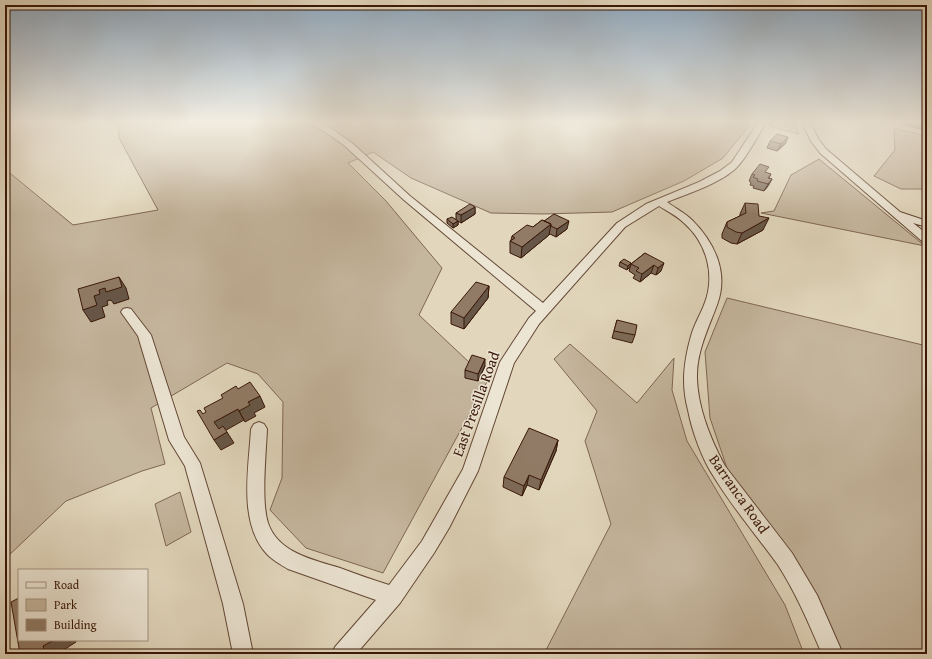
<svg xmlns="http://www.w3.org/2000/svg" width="932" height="659" viewBox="0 0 932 659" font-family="'Gentium Book Plus',serif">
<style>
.green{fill:#c5b69e;stroke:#7f6653}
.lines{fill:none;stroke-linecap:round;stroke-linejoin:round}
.minor-casing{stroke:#634735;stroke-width:2}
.minor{fill:#ece5d4;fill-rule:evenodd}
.wall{fill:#7d6a58;stroke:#391708}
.shaded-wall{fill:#665647;stroke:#391708}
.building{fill:#917b66;stroke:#391708}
.labels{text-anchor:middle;stroke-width:3;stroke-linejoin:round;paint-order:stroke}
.street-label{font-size:15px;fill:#391708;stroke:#ece5d4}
</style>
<rect width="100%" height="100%" fill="#e2d7bd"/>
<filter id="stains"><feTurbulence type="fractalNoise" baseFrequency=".005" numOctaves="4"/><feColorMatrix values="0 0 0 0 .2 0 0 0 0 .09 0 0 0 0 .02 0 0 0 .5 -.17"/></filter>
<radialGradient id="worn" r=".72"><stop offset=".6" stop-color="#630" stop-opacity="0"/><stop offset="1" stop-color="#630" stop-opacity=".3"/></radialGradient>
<path class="green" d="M118,121H753L723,158L684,181L612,212L543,214L491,213L411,178L373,152L348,163L386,201L442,268L419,315L488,380L383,573L306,548L270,510L282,478L283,402L258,374L227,363L151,408L165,464L142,471L66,501L5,559V169L73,225L158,210L119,138Z
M772,121H793L799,134L769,126Z
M894,128L927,136V189H901L874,176L895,150Z
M819,159L925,246L761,213L774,211L791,175Z
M727,298L927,346V654H843L728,471L710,418L705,352Z
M570,344L637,403L674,358L672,390L687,441L785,605L804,654H544L611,524L585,441L597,411L554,359Z
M180,492L191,532L166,546L155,504Z"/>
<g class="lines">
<defs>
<path id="minor" d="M306,121H317L326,125L352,143L410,196L543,303L617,223L646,204L699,182L720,171L732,162L759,121H767C758,135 749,154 738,166C724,182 687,194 667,202C675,208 685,213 692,220C715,243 729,273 717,305C708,329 696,353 697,379C698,408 711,440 725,466L792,553L817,595L843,654H822C809,624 796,593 778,565C757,536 733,508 714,477C702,459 692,431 688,410C681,384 684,361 691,336C694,325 700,315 704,305C716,276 707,243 684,223C677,216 667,211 659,206L625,227L539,324L514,363L478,471L449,528L434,553L400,603L356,654H332L335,647L376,600L288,569C280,564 272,560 266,553C238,522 249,467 251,429L254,424L259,422L264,424L267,429C266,454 261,501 268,523C278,553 314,560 340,568C356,574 373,580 389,585L422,541L463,469L500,362L529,318L536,311L404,200L346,147L333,137Z
M801,121H809L819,140L826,149L900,212L927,221V227L913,223L927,234V243L923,242L820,153L811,141Z
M127,308L131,309L151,335L184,437L200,463L243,604L253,654H233L223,604L185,466L169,440L138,336L121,312L123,309Z"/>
</defs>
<use href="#minor" class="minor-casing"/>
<use href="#minor" class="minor"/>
</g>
<path class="wall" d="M895,121H927V129L924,128L923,130Z
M788,137L785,144L777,151L767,148L770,141Z
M752,174H771L769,178L772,179L768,186L764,191L753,188L754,186L750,185L751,182L749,181Z
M745,203L759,216L763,230L737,244L731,243L722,238V234L727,222L740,216V214Z
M475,207V214L461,223L458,221V225L453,228L447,223V219L456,220V213Z
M542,220L567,229L556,237L550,234L549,235L521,258L510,253V241L511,240L512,236L533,227Z
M645,253L661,271L656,275L651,273L640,282L633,278L635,275L629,271L631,264Z
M620,262L631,263L630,267L627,270L619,266Z
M489,286L488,298L464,329L451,324V312Z
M617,320L635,335L632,343L612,338Z
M485,366L478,381L465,378V370Z
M558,440L556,451L539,490L527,485L522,496L503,487L504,477Z"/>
<path class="shaded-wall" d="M788,137L785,144L777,151L781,144Z
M772,179L768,186L764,191L768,184Z
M475,207V214L461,223V215Z
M769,218L763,230L737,244L742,233Z
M458,221V225L453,228V224Z
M569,221L567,229L556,237L557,229Z
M551,224L549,235L521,258L522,247Z
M631,263L630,267L627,270L628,266Z
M664,263L661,271L656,275L658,268Z
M654,265L651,273L640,282L642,274Z
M119,277L126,288L129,299L114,304L111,300L107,301L108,305L102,307L105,317L91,322L83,310L99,290Z
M489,286L488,298L464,329V318Z
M485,359V366L478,381V374Z
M260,396L265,407L254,413L256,416L245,422L239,411L248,402Z
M238,409L244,420L221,433L214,422Z
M227,432L234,443L221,450L214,440Z
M558,440L556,451L539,490L541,480Z
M529,475L527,485L522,496L524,486Z
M54,640H75L76,642L59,653V654H45L43,646Z"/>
<path class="building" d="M921,121H927V123Z
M777,134L788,137L781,144L770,141Z
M760,164L769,167L765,172L771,174L768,178L772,179L768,184L757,181L758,179L753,177L755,175L752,174Z
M745,203L758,204L759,216L769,218L742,233L736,232L727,227V222L746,213Z
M470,204L475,207L461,215L456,213Z
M554,214L569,221L557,229L551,226V224L544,221Z
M452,217L458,221L453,224L447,219Z
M542,220L551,224L522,247L510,241L515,238L512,236L527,225L533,227Z
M645,253L664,263L658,268L654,265L642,274L636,271L639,268L631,264Z
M624,259L631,263L628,266L620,262Z
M119,277L122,287L106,292L105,288L99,290L100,294L94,296L97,305L83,310L78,289Z
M476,282L489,286L464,318L451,312Z
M617,320L637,325L635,335L614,331Z
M472,355L485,359L478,374L465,370Z
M250,382L260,396L248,402L250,405L239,411L238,409L214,422L219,429L223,426L227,432L214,440L197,411L200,410L203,414L206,412L204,408L223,398L221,395L236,386L238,389Z
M529,428L558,440L541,480L529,475L524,486L504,477Z
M19,598V640H54L43,646L45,654H20L11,602Z"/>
<linearGradient id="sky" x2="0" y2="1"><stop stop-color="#8fa8be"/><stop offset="0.57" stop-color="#f2ede1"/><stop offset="1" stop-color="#f2ede1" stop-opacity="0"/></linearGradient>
<rect width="932" height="214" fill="url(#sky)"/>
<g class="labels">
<g class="street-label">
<text transform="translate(476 404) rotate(-70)" y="5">East Presilla Road</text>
<text transform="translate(739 494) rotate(55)" y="5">Barranca Road</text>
</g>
</g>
<rect width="932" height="659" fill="none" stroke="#e2d7bd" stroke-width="20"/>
<rect x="6" y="6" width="920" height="647" fill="none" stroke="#391708" stroke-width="2"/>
<rect x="10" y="10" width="912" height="639" fill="none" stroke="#391708"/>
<rect x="18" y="569" width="130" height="72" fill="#ece5d4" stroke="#a49382"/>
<rect x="26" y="582" width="20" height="6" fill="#ece5d4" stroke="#a49382"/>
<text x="54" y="589" font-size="12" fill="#391708">Road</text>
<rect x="26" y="599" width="20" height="12" fill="#c5b69e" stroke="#a49382"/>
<text x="54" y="609" font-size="12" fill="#391708">Park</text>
<rect x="26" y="619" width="20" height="12" fill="#917b66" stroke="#a49382"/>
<text x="54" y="629" font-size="12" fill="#391708">Building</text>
<rect width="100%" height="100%" filter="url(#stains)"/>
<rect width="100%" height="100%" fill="url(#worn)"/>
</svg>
